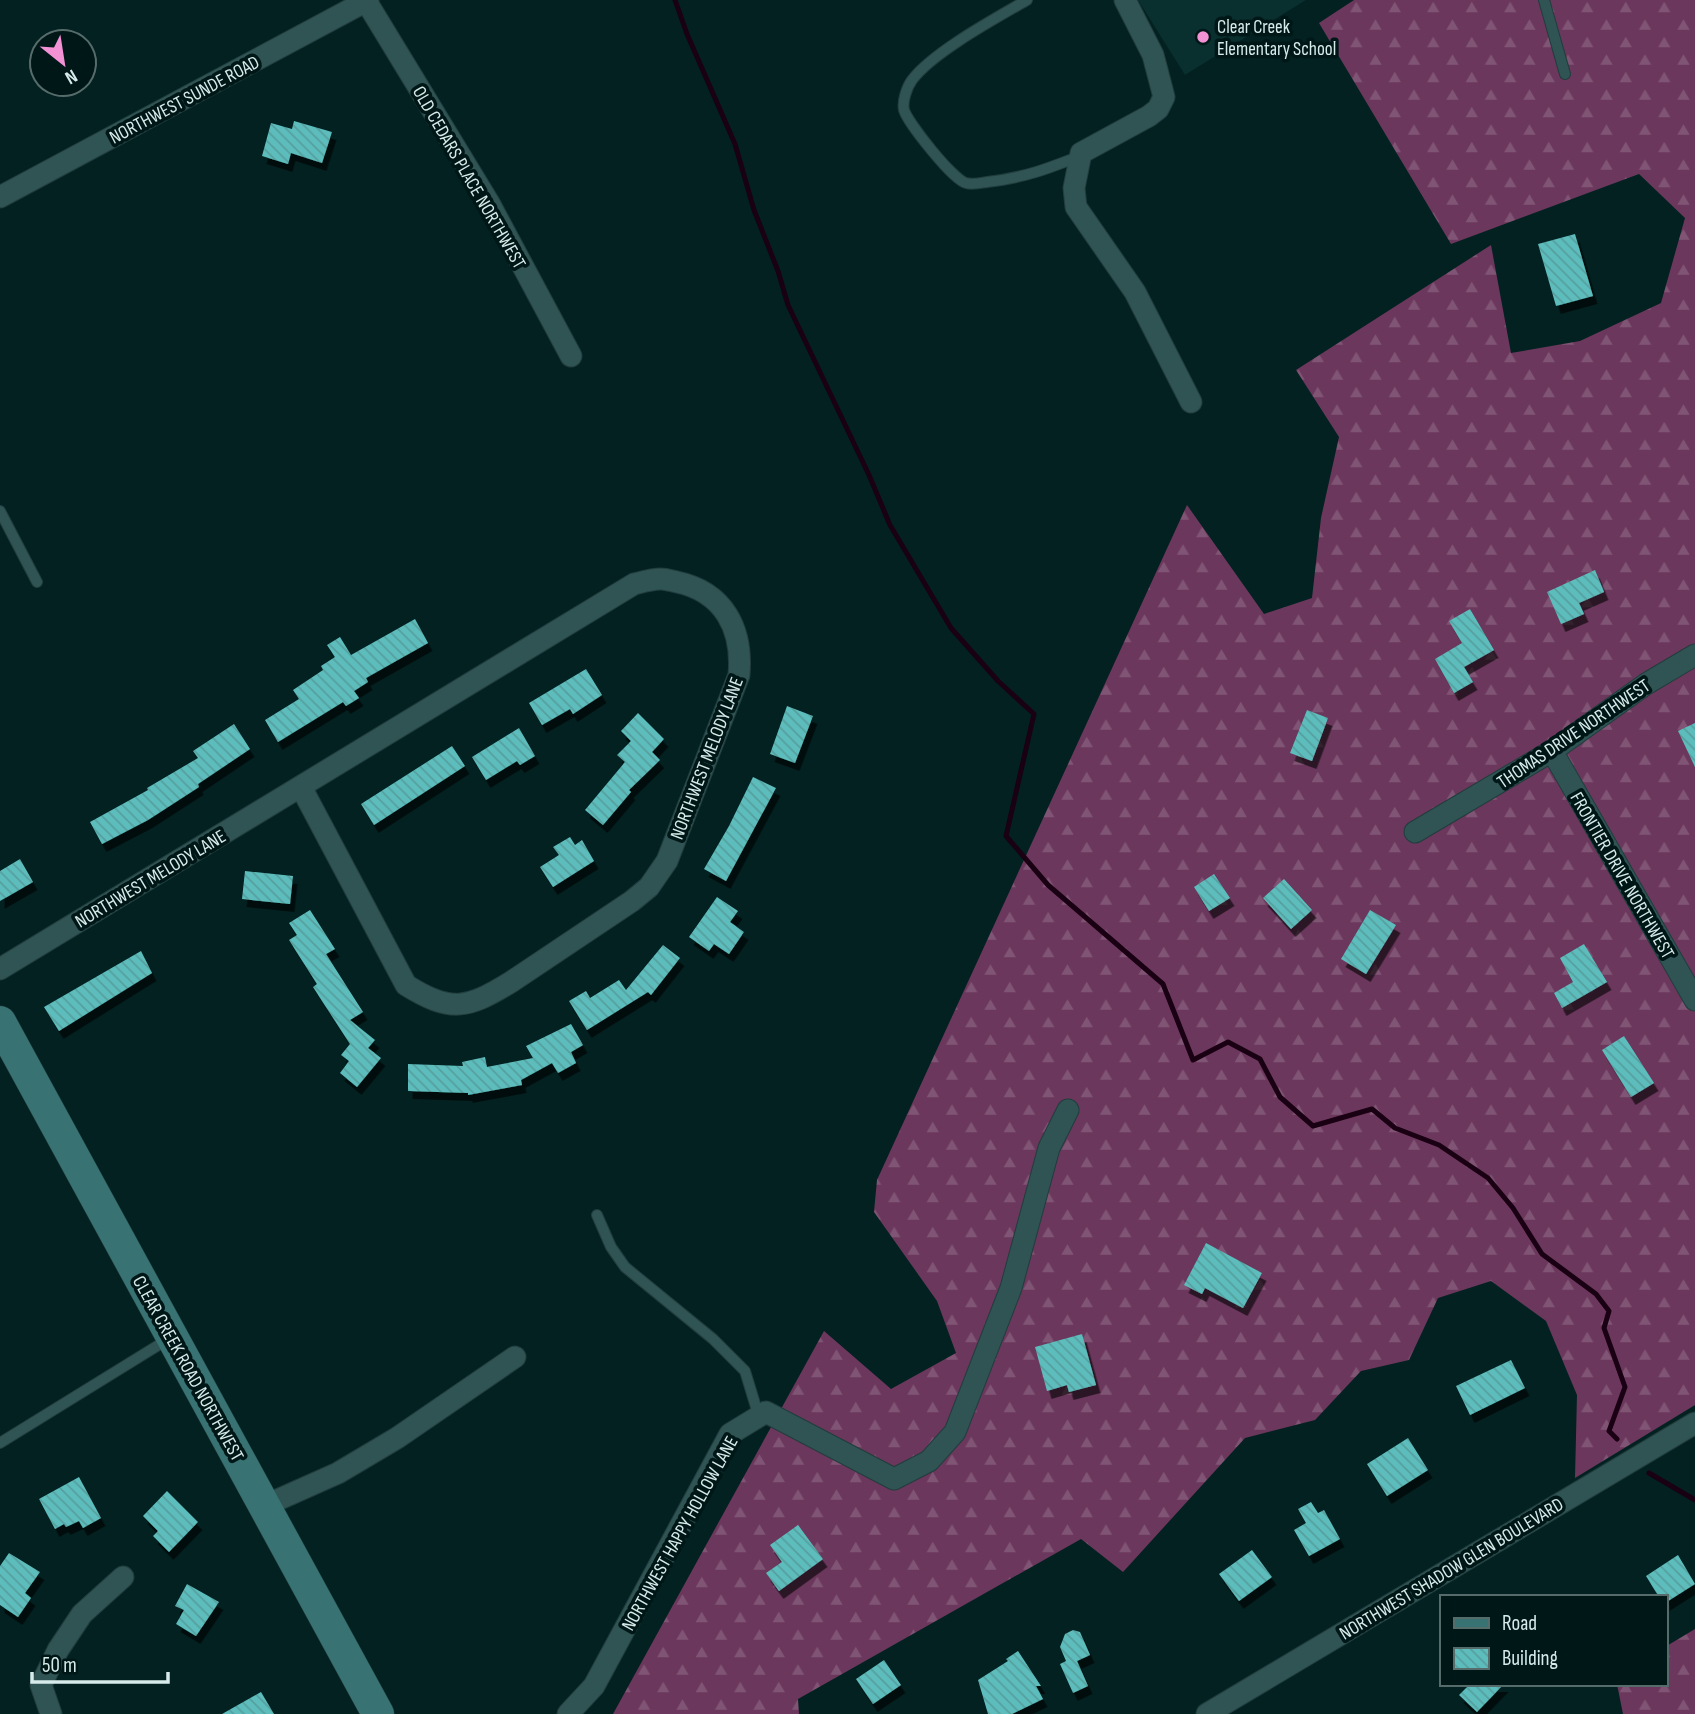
<svg xmlns="http://www.w3.org/2000/svg" width="1695" height="1714" viewBox="0 0 1695 1714" font-family="'Sofia Sans Condensed',sans-serif">
<style>
.built{fill:#092f2f}
.forest{fill:url(#forest-firs)}
.lines{fill:none;stroke-linecap:round;stroke-linejoin:round}
.stream{stroke:#190012;stroke-width:5}
.building{fill:url(#building-back-hatch);filter:url(#shadow)}
.service-casing{stroke:#213d3d;stroke-width:12}
.minor-casing{stroke:#213d3d;stroke-width:23}
.secondary-casing{stroke:#213d3d;stroke-width:33}
.service{stroke:#305353;stroke-width:10}
.minor{stroke:#305353;stroke-width:21}
.secondary{stroke:#387272;stroke-width:32}
.poi-dot{fill:#f391d5;stroke:#001717;stroke-width:2.5}
.labels{text-anchor:middle;stroke-width:7;stroke-linejoin:round;paint-order:stroke}
.poi-label{font-size:19px;fill:#d6ebea;stroke:#001717;text-anchor:start}
.street-label{font-size:19px;fill:#d6ebea;stroke:#001717}
</style>
<defs>
<pattern id="forest-firs" width="22" height="20" patternUnits="userSpaceOnUse" patternTransform="scale(1.75)"><rect width="22" height="20" fill="#6c375c"/><path d="M5 1l3.5 6h-7zM16 11l3.5 6h-7z" fill="#805474"/></pattern>
<pattern id="building-back-hatch" width="6" height="6" patternUnits="userSpaceOnUse" patternTransform="scale(1.75)"><rect width="6" height="6" fill="#5dbdbc"/><path d="M-1 5l2 2M0 0l6 6M5-1l2 2" fill="none" stroke="#569f9e"/></pattern>
<filter id="shadow"><feDropShadow dx="4.5" dy="8" stdDeviation="0" flood-color="#0009"/></filter>
</defs>
<rect width="100%" height="100%" fill="#032121"/>
<path class="built" d="M1138,0H1306L1185,75Z"/>
<path class="forest" d="M1354,0H1695V1405L1575,1478L1577,1395L1546,1321L1491,1281L1438,1298L1409,1360L1361,1371L1315,1420L1245,1438L1123,1572L1081,1539L798,1699L799,1714H613L824,1331L891,1389L956,1353L937,1301L874,1212L877,1180L1187,505L1264,614L1312,598L1321,518L1339,437L1296,370L1491,245L1511,353L1580,341L1661,303L1685,218L1639,174L1451,244L1319,23Z
M1695,1629V1714H1623L1617,1684H1665V1647Z"/>
<g class="lines">
<path class="stream" d="M675,0L687,34L735,144L754,210L778,271L788,305L869,475L890,525L951,628L998,681L1034,714L1006,836L1048,885L1163,984L1193,1060L1228,1042L1260,1059L1280,1097L1313,1126L1372,1109L1395,1128L1439,1145L1488,1178L1513,1208L1542,1254L1596,1294L1609,1311L1604,1328L1625,1387L1609,1431L1617,1439
M1649,1473L1695,1500"/>
</g>
<path class="building" d="M294,121L332,132L322,163L291,153L288,164L262,156L271,123L292,129Z
M1575,234L1593,296L1556,306L1538,244Z
M1595,570L1604,592L1579,603L1584,614L1561,624L1547,592Z
M1470,609L1494,650L1464,667L1473,682L1454,693L1435,659L1462,643L1449,621Z
M415,619L428,643L366,678L368,682L354,691L359,698L346,706L343,702L278,742L265,720L299,699L293,690L323,670L321,666L335,657L327,645L340,637L351,655Z
M586,669L602,695L573,714L570,709L542,725L529,703Z
M787,706L813,716L795,763L770,754Z
M1307,710L1328,718L1312,761L1290,753Z
M638,713L664,739L652,752L660,760L629,790L631,792L603,825L585,810L625,762L617,755L631,741L621,731Z
M1695,723V767L1678,731Z
M234,724L250,749L198,784L199,787L148,820L102,844L90,822L148,790L147,788L198,758L193,751Z
M519,728L535,756L520,765L517,761L486,780L472,757Z
M452,746L465,766L374,825L361,804Z
M753,777L776,788L726,881L704,869L729,826Z
M570,837L575,845L582,840L594,861L553,887L540,867L559,855L553,847Z
M20,859L33,882L0,901V871Z
M245,871L293,876L290,904L242,899Z
M1214,874L1230,898L1209,911L1194,887Z
M1284,879L1312,910L1291,929L1263,898Z
M717,897L738,911L730,922L744,932L729,954L714,944L709,951L689,937Z
M310,910L335,949L326,954L363,1012L350,1020L375,1040L368,1048L381,1058L357,1087L340,1073L349,1061L341,1055L350,1044L313,987L317,984L289,940L297,935L289,923Z
M1370,910L1396,925L1366,974L1341,959Z
M1584,944L1607,982L1562,1008L1554,993L1573,982L1560,958Z
M663,945L680,958L651,995L648,992L587,1030L569,1001L586,991L590,998L619,980L626,990Z
M141,951L152,973L59,1031L44,1007Z
M571,1024L583,1045L571,1052L576,1063L558,1073L552,1063L521,1080L522,1085L468,1095V1093L408,1091V1064L463,1066L462,1062L485,1057L487,1067L533,1058L526,1046Z
M1624,1036L1654,1083L1631,1097L1602,1050Z
M1206,1243L1262,1273L1243,1308L1205,1288L1202,1294L1184,1285Z
M1082,1334L1096,1385L1069,1392L1067,1385L1047,1391L1035,1347Z
M1511,1360L1525,1388L1470,1415L1456,1386Z
M1408,1438L1428,1470L1387,1496L1367,1464Z
M79,1477L101,1518L83,1528L79,1521L66,1527L64,1524L55,1529L39,1499Z
M167,1491L198,1522L169,1552L153,1536L158,1531L143,1516Z
M1311,1502L1318,1513L1324,1510L1340,1539L1309,1556L1294,1530L1306,1523L1298,1509Z
M798,1525L823,1559L779,1591L766,1573L782,1562L770,1545Z
M1252,1550L1272,1577L1239,1601L1219,1574Z
M9,1553L40,1572L25,1593L31,1598L18,1617L0,1605V1566Z
M1678,1555L1695,1584L1665,1603V1597H1659L1646,1576Z
M187,1584L219,1602L196,1636L176,1624L184,1610L175,1606Z
M1073,1630L1080,1632L1090,1655L1077,1661L1088,1686L1073,1693L1060,1664L1066,1661L1060,1647L1065,1634Z
M1018,1651L1041,1686H1036L1043,1699L1012,1714H988L978,1680L1008,1661L1006,1659Z
M884,1660L901,1685L873,1704L856,1679Z
M1470,1684H1504L1477,1712L1459,1695Z
M261,1692L274,1714H222Z"/>
<g class="lines">
<defs>
<path id="service" d="M1027,0C996,18 933,52 912,80C907,87 902,101 904,110C908,123 953,180 966,183C972,185 981,183 987,182C1023,178 1047,169 1080,156
M1544,0L1565,74
M0,511L37,582
M597,1215L611,1247L625,1267L713,1339L745,1371L759,1417
M0,1443L170,1338"/>
<path id="minor" d="M1125,0L1153,55L1164,97L1158,109L1149,116L1081,153L1074,188L1076,207L1135,292L1191,402
M366,1L489,203L571,356
M0,197L368,0
M1552,751L1695,1000
M1415,832L1552,751L1646,684L1695,655
M0,969L634,584C642,582 652,579 661,579C666,579 672,581 677,582C724,592 743,629 739,675L667,861L649,887L632,901L511,982C467,1009 451,1013 406,985L301,787
M264,1506L338,1473L397,1438L515,1357
M51,1714L41,1685L58,1650L82,1614L123,1577
M568,1714L594,1686L730,1434L766,1412L894,1479L929,1461L955,1432L1011,1288L1049,1148L1068,1110
M1207,1714L1695,1423"/>
<path id="secondary" d="M0,1022L378,1714"/>
</defs>
<use href="#service" class="service-casing"/>
<use href="#minor" class="minor-casing"/>
<use href="#secondary" class="secondary-casing"/>
<use href="#service" class="service"/>
<use href="#minor" class="minor"/>
<use href="#secondary" class="secondary"/>
</g>
<circle class="poi-dot" cx="1203" cy="37" r="7"/>
<g class="labels">
<g class="poi-label">
<text x="1217" y="33">Clear Creek<tspan x="1217" dy="22">Elementary School</tspan></text>
</g>
<g class="street-label">
<text transform="translate(184 99) rotate(-28)" y="7">NORTHWEST SUNDE ROAD</text>
<text transform="translate(470 177) rotate(60)" y="7">OLD CEDARS PLACE NORTHWEST</text>
<text transform="translate(1573 733) rotate(-34)" y="7">THOMAS DRIVE NORTHWEST</text>
<text transform="translate(706 758) rotate(-69)" y="7">NORTHWEST MELODY LANE</text>
<text transform="translate(1623 875) rotate(60)" y="7">FRONTIER DRIVE NORTHWEST</text>
<text transform="translate(150 878) rotate(-31)" y="7">NORTHWEST MELODY LANE</text>
<text transform="translate(189 1368) rotate(61)" y="7">CLEAR CREEK ROAD NORTHWEST</text>
<text transform="translate(679 1533) rotate(-61)" y="7">NORTHWEST HAPPY HOLLOW LANE</text>
<text transform="translate(1451 1568) rotate(-31)" y="7">NORTHWEST SHADOW GLEN BOULEVARD</text>
</g>
</g>
<rect x="1440" y="1595" width="228" height="91" fill="#001717" stroke="#566c6b" stroke-width="2"/>
<rect x="1454" y="1618" width="35" height="10" fill="#387272" stroke="#566c6b" stroke-width="2"/>
<text x="1502" y="1630" font-size="21" fill="#d6ebea">Road</text>
<rect x="1454" y="1648" width="35" height="21" fill="url(#building-back-hatch)" stroke="#566c6b" stroke-width="2"/>
<text x="1502" y="1665" font-size="21" fill="#d6ebea">Building</text>
<g transform="translate(63 63) rotate(150)"><circle r="33" fill="#001717" stroke="#566c6b" stroke-width="2"/>
<path d="M0-5L12 26L0 18L-12 26Z" fill="#f391d5"/>
<text y="-10" font-size="19" font-weight="bold" text-anchor="middle" fill="#d6ebea">N</text>
</g>
<path d="M32 1672v10h136v-10" fill="none" stroke="#d6ebea" stroke-width="3.5"/>
<text x="42" y="1672" font-size="21" fill="#d6ebea" stroke="#001717" stroke-width="5" paint-order="stroke">50 m</text>
</svg>
